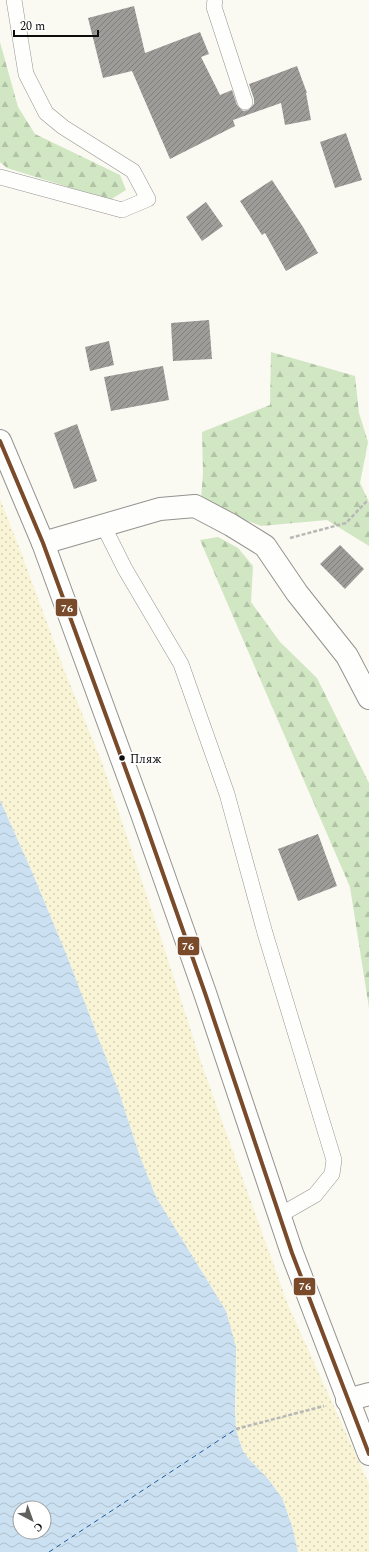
<svg xmlns="http://www.w3.org/2000/svg" width="369" height="1552" viewBox="0 0 369 1552" font-family="Spectral,serif">
<style>
.forest{fill:url(#forest-firs)}
.sand{fill:url(#sand-dots)}
.water{fill:url(#water-waves);fill-rule:evenodd}
.lines{fill:none;stroke-linecap:round;stroke-linejoin:round}
.ferry{stroke:#1f5896;stroke-width:1;stroke-dasharray:5 4;stroke-linecap:butt}
.building{fill:url(#building-hatch)}
.service-casing{stroke:#949390;stroke-width:16}
.minor-casing{stroke:#949390;stroke-width:24}
.tertiary-casing{stroke:#949390;stroke-width:24}
.path{stroke:#b8b8b6;stroke-width:2.5;stroke-dasharray:4 2;stroke-linecap:butt}
.service{stroke:#fefefd;stroke-width:15}
.minor{stroke:#fefefd;stroke-width:22}
.tertiary{stroke:#fefefd;stroke-width:22}
.bus-1-casing{stroke:#fff;stroke-width:7}
.bus-1{stroke:#7a4b2a;stroke-width:4}
.bus-dot{fill:#0d0d0d;stroke:#fff;stroke-width:1.5}
.labels{text-anchor:middle;stroke-width:4;stroke-linejoin:round;paint-order:stroke}
.bus-label{font-size:12px;fill:#0d0d0d;stroke:#fff;text-anchor:start}
.line-badge{stroke:#fff;stroke-width:1.5}
.badge-label{font-size:11px;text-anchor:middle;font-weight:bold;fill:#fff}
</style>
<defs>
<pattern id="forest-firs" width="22" height="20" patternUnits="userSpaceOnUse"><rect width="22" height="20" fill="#d1e6c2"/><path d="M5 1l3.5 6h-7zM16 11l3.5 6h-7z" fill="#b2c4a6"/></pattern>
<pattern id="sand-dots" width="8" height="8" patternUnits="userSpaceOnUse"><rect width="8" height="8" fill="#f8f4d5"/><path d="M2 2h.1M6 6h.1" fill="none" stroke="#d3d0b6" stroke-width="1.8" stroke-linecap="round"/></pattern>
<pattern id="water-waves" width="16" height="10" patternUnits="userSpaceOnUse"><rect width="16" height="10" fill="#cbe1f2"/><path d="M0 5q4-4 8 0t8 0" fill="none" stroke="#adc0ce"/></pattern>
<pattern id="building-hatch" width="6" height="6" patternUnits="userSpaceOnUse"><rect width="6" height="6" fill="#9d9c98"/><path d="M-1 1l2-2M0 6l6-6M5 7l2-2" fill="none" stroke="#7e7e7a"/></pattern>
</defs>
<rect width="100%" height="100%" fill="#faf9f2"/>
<path class="forest" d="M0,42L18,107L35,134L120,175L126,190L110,200L7,168L0,162Z
M271,352L355,376L359,413L368,442L360,483L369,502V546L327,520L261,526L216,509L201,499L203,474L202,432L270,405Z
M218,537L238,548L253,566L251,602L280,642L317,678L369,783V1008L350,887L200,540Z"/>
<path class="sand" d="M0,499L21,552L65,672L103,765L160,935L202,1065L288,1305L369,1484V1552H298L292,1526L282,1498L269,1480L248,1458L243,1451L239,1440L236,1429L235,1413L236,1389L226,1311L156,1197L139,1154L119,1092L67,956L32,872L0,800Z"/>
<path class="water" d="M0,800L32,872L67,956L119,1092L139,1154L156,1197L226,1311L236,1347L235,1413L236,1429L239,1440L243,1451L248,1458L269,1480L282,1498L292,1526L298,1552H0ZM20,1508H44V1532H20Z"/>
<g class="lines">
<path class="ferry" d="M49,1552L236,1429"/>
</g>
<path class="building" d="M134,6L145,53L200,32L209,54L201,57L220,95L232,90L237,105L243,111L248,110L254,104V99L249,84L297,66L307,93H306L311,120L285,125L281,103L233,120L235,126L170,159L132,71L103,78L88,18Z
M346,133L362,180L335,188L320,142Z
M272,180L303,227L318,253L286,271L265,233L262,235L240,201Z
M206,202L223,226L202,241L186,217Z
M209,320L212,359L173,361L171,323Z
M109,341L114,365L90,371L85,347Z
M163,366L169,400L111,411L104,377Z
M77,424L97,481L74,489L54,433Z
M340,545L364,569L345,589L320,564Z
M318,834L337,886L298,901L278,849Z"/>
<g class="lines">
<defs>
<path id="service" d="M215,0L214,7L245,102
M0,177L122,210L148,199L133,171L63,127L46,113L26,74L14,0
M103,525L125,569L181,664L227,794L265,933L334,1160L332,1174L315,1195L280,1215"/>
<path id="minor" d="M43,543L160,509L195,506L231,525L265,546L297,593L347,656L369,698
M347,1400L369,1394"/>
<path id="tertiary" d="M0,441L43,543L142,814L205,993L292,1253L369,1454"/>
</defs>
<use href="#service" class="service-casing"/>
<use href="#minor" class="minor-casing"/>
<use href="#tertiary" class="tertiary-casing"/>
<path class="path" d="M290,538L346,523L366,502H369
M236,1429L324,1406"/>
<use href="#service" class="service"/>
<use href="#minor" class="minor"/>
<use href="#tertiary" class="tertiary"/>
<defs>
<path id="bus-1" d="M0,441L43,543L142,814L205,993L292,1253L369,1454"/>
</defs>
<use href="#bus-1" class="bus-1-casing"/>
<use href="#bus-1" class="bus-1"/>
</g>
<circle class="bus-dot" cx="122" cy="758" r="3.5"/>
<g class="labels">
<g class="bus-label">
<text x="130" y="763">Пляж</text>
</g>
</g>
<g class="line-badge">
<rect x="55" y="598" width="23" height="19" rx="4" fill="#7a4b2a"/>
<rect x="177" y="936" width="23" height="20" rx="4" fill="#7a4b2a"/>
<rect x="293" y="1277" width="23" height="19" rx="4" fill="#7a4b2a"/>
</g>
<g class="badge-label">
<text x="67" y="612">76</text>
<text x="188" y="950">76</text>
<text x="305" y="1290">76</text>
</g>
<g transform="translate(32 1520) rotate(139)"><circle r="19" fill="#ffffff" stroke="#9e9e9e"/>
<path d="M0-3L7 15L0 10L-7 15Z" fill="#60605d"/>
<text y="-6" font-size="11" font-weight="bold" text-anchor="middle" fill="#0d0d0d">С</text>
</g>
<path d="M14 30v6h84v-6" fill="none" stroke="#0d0d0d" stroke-width="2"/>
<text x="20" y="30" font-size="12" fill="#0d0d0d" stroke="#ffffff" stroke-width="3" paint-order="stroke">20 m</text>
</svg>
